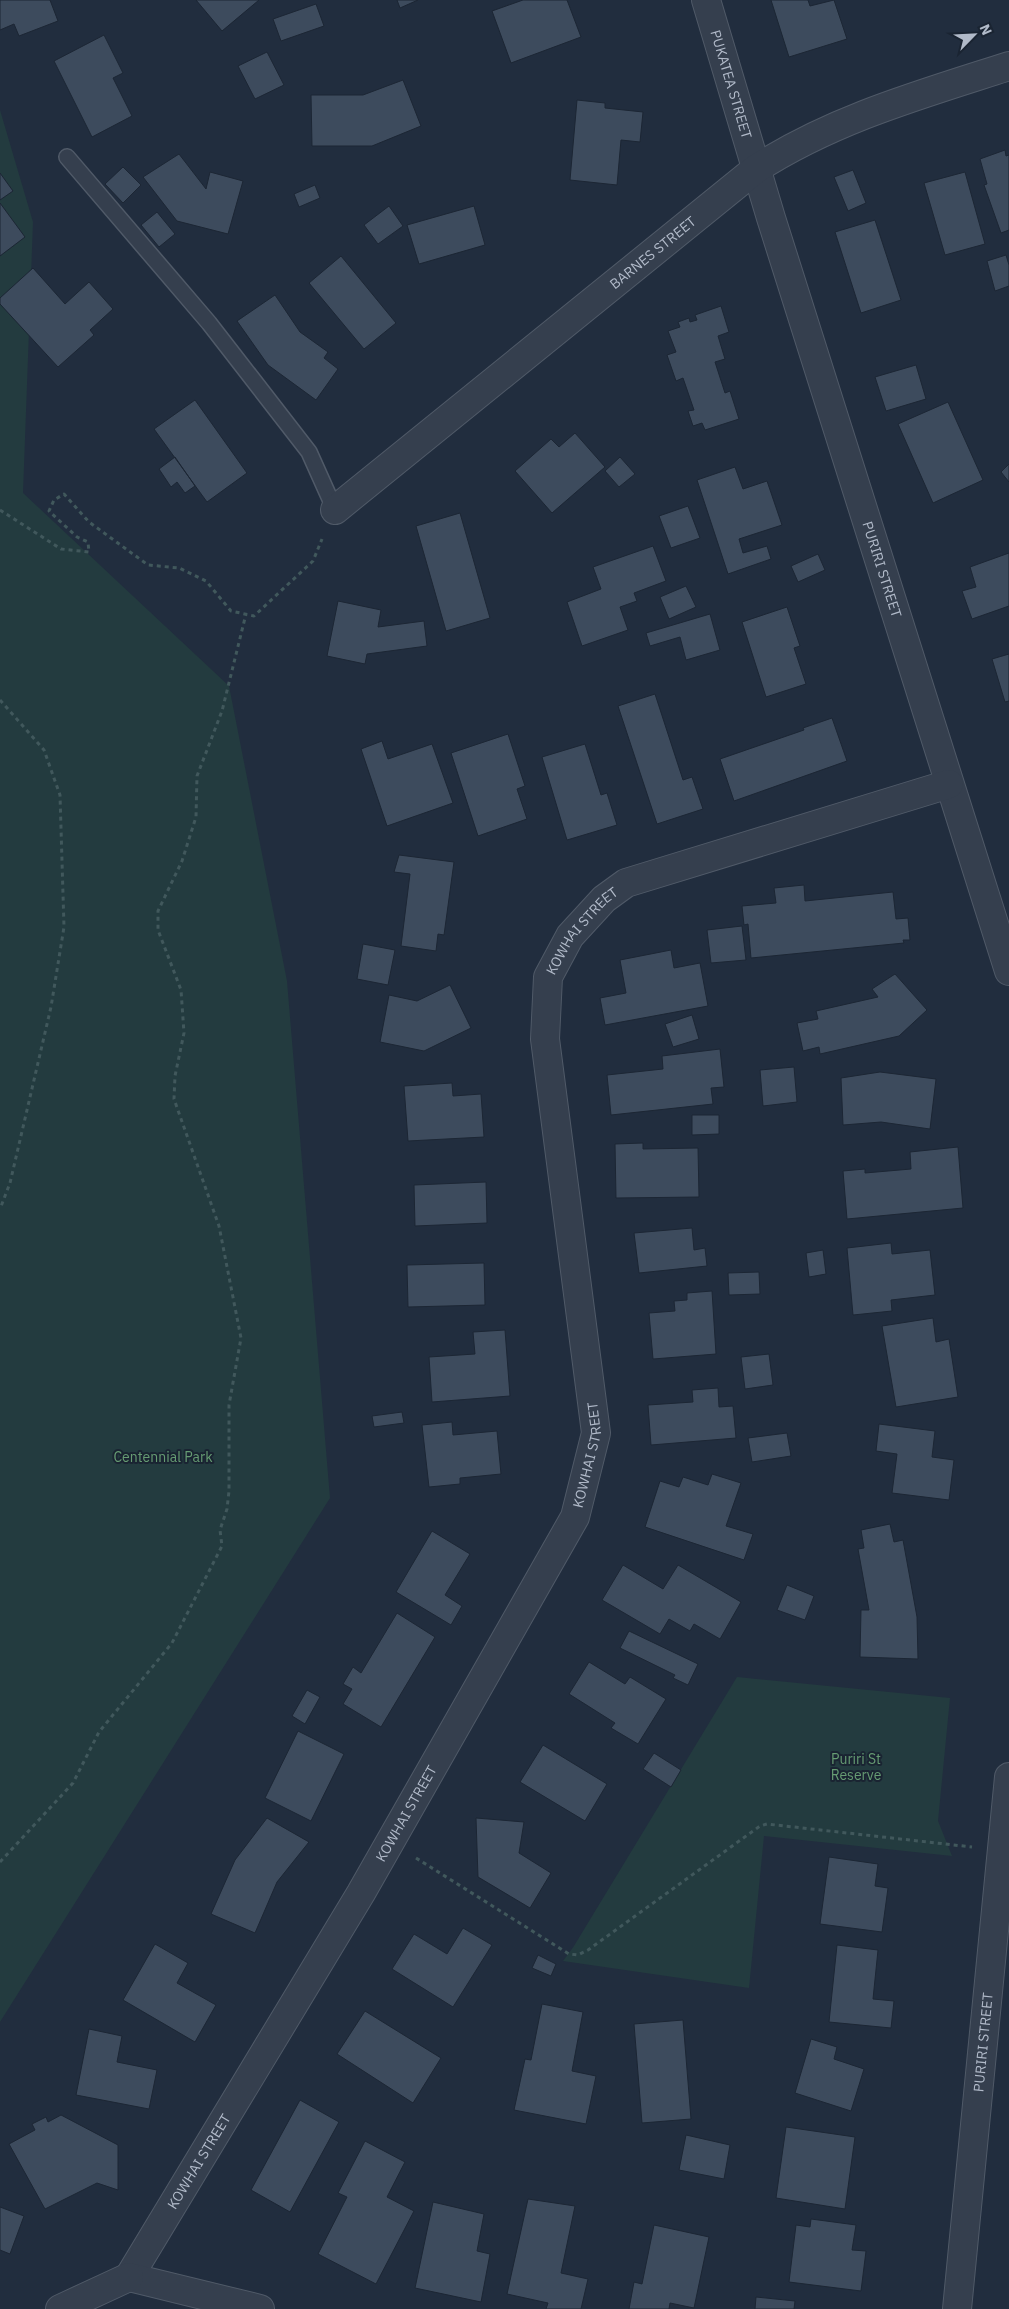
<svg xmlns="http://www.w3.org/2000/svg" width="1009" height="2309" viewBox="0 0 1009 2309" font-family="'IBM Plex Sans',sans-serif">
<style>
.green{fill:#233b3f}
.building{fill:#3d4b5d;stroke:#1c2634}
.lines{fill:none;stroke-linecap:round;stroke-linejoin:round}
.service-casing{stroke:#505a68;stroke-width:18}
.minor-casing{stroke:#505a68;stroke-width:30}
.path{stroke:#41585c;stroke-width:3;stroke-dasharray:4 4;stroke-linecap:butt}
.service{stroke:#353f4e;stroke-width:15}
.minor{stroke:#353f4e;stroke-width:28}
.labels{text-anchor:middle;stroke-width:4;stroke-linejoin:round;paint-order:stroke}
.street-label{font-size:14px;fill:#b1bac9;stroke:#1a2432}
.park-label{font-size:14px;fill:#669c73;stroke:#1a2432}
</style>
<rect width="100%" height="100%" fill="#212d3e"/>
<path class="green" d="M0,110L33,222L23,493L229,686L287,981L330,1498L0,2022Z
M737,1677L950,1698L938,1821L952,1856L764,1836L749,1988L563,1961L574,1946Z"/>
<path class="building" d="M0,0H50L58,21L19,36L14,24L0,30Z
M196,0H259L222,31Z
M397,0H418L400,8Z
M523,0H567L581,37L511,63L492,11Z
M771,0H808L810,6L834,0L847,39L789,57Z
M316,4L324,26L281,41L273,19Z
M104,35L123,73L113,78L132,116L92,137L54,61Z
M267,52L284,85L255,99L238,66Z
M403,80L421,126L372,146H312L311,95H363Z
M577,100L605,103V108L643,112L640,142L621,140L617,185L570,180Z
M1005,150L1006,156L1009,155V230L1001,233L984,185L987,184L980,159Z
M179,154L206,189L210,172L243,181L228,234L177,221L143,177Z
M123,167L141,185L123,203L105,184Z
M853,170L866,203L848,211L834,177Z
M965,172L985,244L945,255L924,183Z
M0,173L13,191L0,200Z
M315,185L320,198L299,207L294,194Z
M0,203L25,237L0,256Z
M389,206L403,226L378,244L364,225Z
M474,206L485,245L419,264L407,225Z
M157,212L175,234L159,247L141,225Z
M875,220L901,300L861,313L835,232Z
M1006,255L1009,265V286L995,291L987,261Z
M341,256L396,323L364,349L309,283Z
M33,268L65,304L89,282L113,309L90,330L94,335L58,367L0,304V298Z
M275,295L300,332L328,352L324,358L338,369L316,400L268,365L237,321Z
M721,306L729,332L718,336L725,359L715,362L725,393L730,391L739,419L705,430L702,423L693,426L688,411L694,410L683,378L676,381L667,355L676,352L668,331L680,327L678,322L689,318L690,322L697,320L695,315Z
M916,365L926,399L886,411L875,377Z
M195,400L247,473L207,502L154,429Z
M948,402L983,480L933,503L898,424Z
M575,433L605,467L552,513L515,471L551,439L559,447Z
M175,457L195,486L185,493L177,482L171,487L159,469Z
M620,457L635,474L619,487L605,471Z
M1009,464V482L1001,472Z
M735,467L743,489L767,481L782,525L739,539L743,553L767,546L771,559L728,574L697,480Z
M688,506L700,538L671,548L659,516Z
M460,513L490,618L446,631L416,526Z
M653,546L666,581L634,593L637,601L620,607L628,630L582,646L567,602L601,589L593,567Z
M1009,553V606L972,619L962,591L976,587L970,567Z
M818,554L825,570L798,582L791,566Z
M686,586L696,607L669,619L660,597Z
M338,601L381,610L378,627L424,621L427,646L367,654L365,664L327,656Z
M787,607L800,646L794,648L806,684L766,697L742,622Z
M710,614L720,650L686,660L680,637L650,646L646,633Z
M1009,654V701L1005,702L992,659Z
M655,694L683,780L692,777L703,809L657,824L618,706Z
M832,718L847,761L734,801L720,759L804,730L803,728Z
M508,734L525,786L517,789L527,819L478,836L451,753Z
M382,741L388,759L432,744L453,803L387,826L361,749Z
M585,744L601,795L607,793L617,825L567,840L542,757Z
M399,855L454,862L444,935L438,934L436,951L401,946L410,874L394,872Z
M804,885L805,901L893,892L896,919L908,918L910,940H903L904,943L751,958L748,924L744,925L742,906L776,903L774,888Z
M742,926L746,960L711,963L707,930Z
M363,944L395,950L388,985L357,979Z
M671,950L674,968L700,963L708,1006L605,1025L600,998L626,993L620,960Z
M895,974L927,1010L899,1036L820,1054L819,1047L803,1051L797,1023L818,1019L816,1011L878,997L872,989Z
M450,985L471,1028L424,1051L380,1042L389,995L417,1001Z
M692,1015L699,1039L673,1047L665,1024Z
M720,1049L724,1087L711,1088L713,1104L611,1115L607,1075L663,1069L662,1056Z
M794,1067L797,1102L763,1106L760,1070Z
M880,1072L936,1079L930,1129L881,1122L843,1125L841,1078Z
M452,1083L453,1096L481,1094L484,1137L408,1141L404,1086Z
M692,1115H719V1134L692,1135Z
M643,1143V1149L698,1148L699,1197L616,1198L615,1144Z
M958,1147L963,1208L847,1219L843,1171L865,1169V1173L911,1169L910,1152Z
M486,1182L487,1223L415,1226L414,1185Z
M692,1228L694,1250L705,1248L707,1266L639,1273L634,1233Z
M891,1243L892,1254L930,1250L935,1295L891,1300L892,1311L853,1315L847,1248Z
M823,1250L826,1274L809,1277L806,1253Z
M484,1263L485,1305L408,1307L407,1265Z
M759,1272L760,1294L729,1295L728,1273Z
M712,1291L716,1354L653,1359L649,1313L675,1311L674,1301L687,1300V1293Z
M933,1318L936,1342L949,1339L958,1397L896,1407L882,1326Z
M505,1330L510,1396L432,1402L429,1357L475,1354L473,1332Z
M769,1354L773,1385L745,1389L741,1357Z
M718,1388L719,1407L733,1406L736,1438L651,1445L648,1405L693,1402L692,1390Z
M402,1412L404,1423L374,1427L372,1416Z
M452,1422L453,1435L497,1431L501,1474L460,1478V1484L429,1487L422,1425Z
M879,1424L935,1431L932,1457L954,1460L949,1500L892,1493L897,1454L876,1451Z
M787,1433L791,1456L752,1462L748,1438Z
M712,1474L741,1483L726,1526L753,1534L744,1560L645,1527L660,1481L679,1487L683,1477L708,1485Z
M890,1524L894,1542L903,1540L917,1617L918,1659L860,1657L861,1610H869L858,1549L864,1548L861,1530Z
M432,1531L470,1554L445,1595L462,1606L451,1625L396,1592Z
M623,1565L663,1589L678,1565L741,1602L720,1639L694,1624L690,1631L669,1619L660,1634L602,1600Z
M787,1585L814,1596L805,1620L777,1610Z
M397,1613L435,1637L381,1727L343,1704L352,1689L343,1684L353,1667L361,1673Z
M629,1631L698,1664L688,1685L673,1678L675,1675L620,1648Z
M589,1662L625,1684L630,1677L666,1699L638,1744L611,1728L615,1723L569,1694Z
M307,1690L320,1697L305,1724L292,1716Z
M298,1731L344,1754L311,1821L265,1798Z
M543,1745L607,1784L585,1821L520,1782Z
M654,1753L681,1770L671,1787L643,1769Z
M267,1818L309,1842L277,1882L255,1933L211,1914L235,1860Z
M476,1818L524,1822L519,1853L551,1873L530,1908L478,1877Z
M829,1857L878,1864L875,1886L888,1888L882,1932L820,1924Z
M463,1928L492,1945L453,2007L392,1969L414,1934L447,1954Z
M155,1944L188,1963L177,1983L216,2005L195,2042L123,2000Z
M837,1945L878,1950L873,1999L894,2001L891,2028L829,2022Z
M538,1955L556,1964L551,1976L532,1968Z
M542,2004L583,2012L572,2071L596,2076L586,2124L514,2110L525,2059L531,2060Z
M365,2011L441,2058L413,2103L337,2054Z
M683,2020L691,2119L642,2123L634,2024Z
M89,2029L122,2036L117,2062L157,2070L149,2109L76,2095Z
M811,2039L837,2047L834,2059L864,2069L851,2111L795,2093Z
M300,2100L339,2122L290,2212L251,2190Z
M61,2115L118,2145V2190L97,2183L45,2209L9,2144L35,2130L32,2124L46,2117L48,2122Z
M786,2127L855,2137L845,2209L776,2198Z
M686,2135L730,2145L724,2179L679,2170Z
M365,2141L405,2162L387,2197L414,2211L376,2284L318,2254L347,2197L338,2193Z
M528,2199L575,2206L561,2273L588,2279L581,2309H546L548,2303L507,2294Z
M433,2202L484,2214L477,2251L490,2254L481,2302L415,2288Z
M0,2207L24,2216L10,2254L0,2250Z
M811,2219L856,2225L852,2250L866,2251L861,2291L789,2282L796,2225L810,2227Z
M654,2225L709,2237L694,2308L670,2303L669,2309H629L634,2282L642,2284Z
M756,2297L795,2301L794,2309H755Z"/>
<g class="lines">
<defs>
<path id="service" d="M67,157L209,323L309,452L335,510"/>
<g id="minor">
<path id="s1" d="M706,0L771,218L1009,971"/>
<path id="s2" d="M335,510L756,169C833,119 922,94 1009,66"/>
<path id="s3" d="M129,2277L361,1893L575,1517L596,1433L545,1039L548,977L570,936L604,899L626,883L949,784"/>
<path d="M129,2277L260,2309"/>
<path d="M60,2309L129,2277"/>
<path id="s4" d="M957,2309L1009,1777"/>
</g>
</defs>
<use href="#service" class="service-casing"/>
<use href="#minor" class="minor-casing"/>
<path class="path" d="M0,510L61,549L89,552L88,542L77,537L49,511L54,500L64,494L89,522L148,565L179,568L206,581L231,611L254,616L313,561L322,539
M0,700L44,750L60,795L64,927L51,1007L10,1183L0,1209
M416,1858L569,1954L578,1955L588,1950L760,1826L767,1824L972,1847
M0,1862L73,1783L99,1732L172,1643L222,1546L220,1530L227,1509L229,1491V1405L241,1338L219,1226L174,1099L175,1076L184,1033L181,990L158,930V911L182,861L196,817L197,776L222,711L246,614"/>
<use href="#service" class="service"/>
<use href="#minor" class="minor"/>
</g>
<g class="labels">
<g class="street-label">
<text dy="5" stroke="none"><textPath href="#s1" startOffset="88">PUKATEA STREET</textPath></text>
<text dy="5" stroke="none"><textPath href="#s2" startOffset="409">BARNES STREET</textPath></text>
<text dy="5" stroke="none"><textPath href="#s1" startOffset="596">PURIRI STREET</textPath></text>
<text dy="5" stroke="none"><textPath href="#s3" startOffset="1485">KOWHAI STREET</textPath></text>
<text dy="5" stroke="none"><textPath href="#s3" startOffset="945">KOWHAI STREET</textPath></text>
<text dy="5" stroke="none"><textPath href="#s3" startOffset="540">KOWHAI STREET</textPath></text>
<text dy="5" stroke="none"><textPath href="#s4" startOffset="268">PURIRI STREET</textPath></text>
<text dy="5" stroke="none"><textPath href="#s3" startOffset="135">KOWHAI STREET</textPath></text>
</g>
<g class="park-label">
<text x="163" y="1462">Centennial Park</text>
<text x="856" y="1764">Puriri St<tspan x="856" dy="16">Reserve</tspan></text>
</g>
</g>
<g transform="translate(974 35) rotate(66)" stroke="#1a2432" stroke-width="4" paint-order="stroke">
<path d="M0-4L9 19L0 12L-9 19Z" fill="#b1bac9"/>
<text y="-8" font-size="14" font-weight="bold" text-anchor="middle" fill="#b1bac9">N</text>
</g>
</svg>
